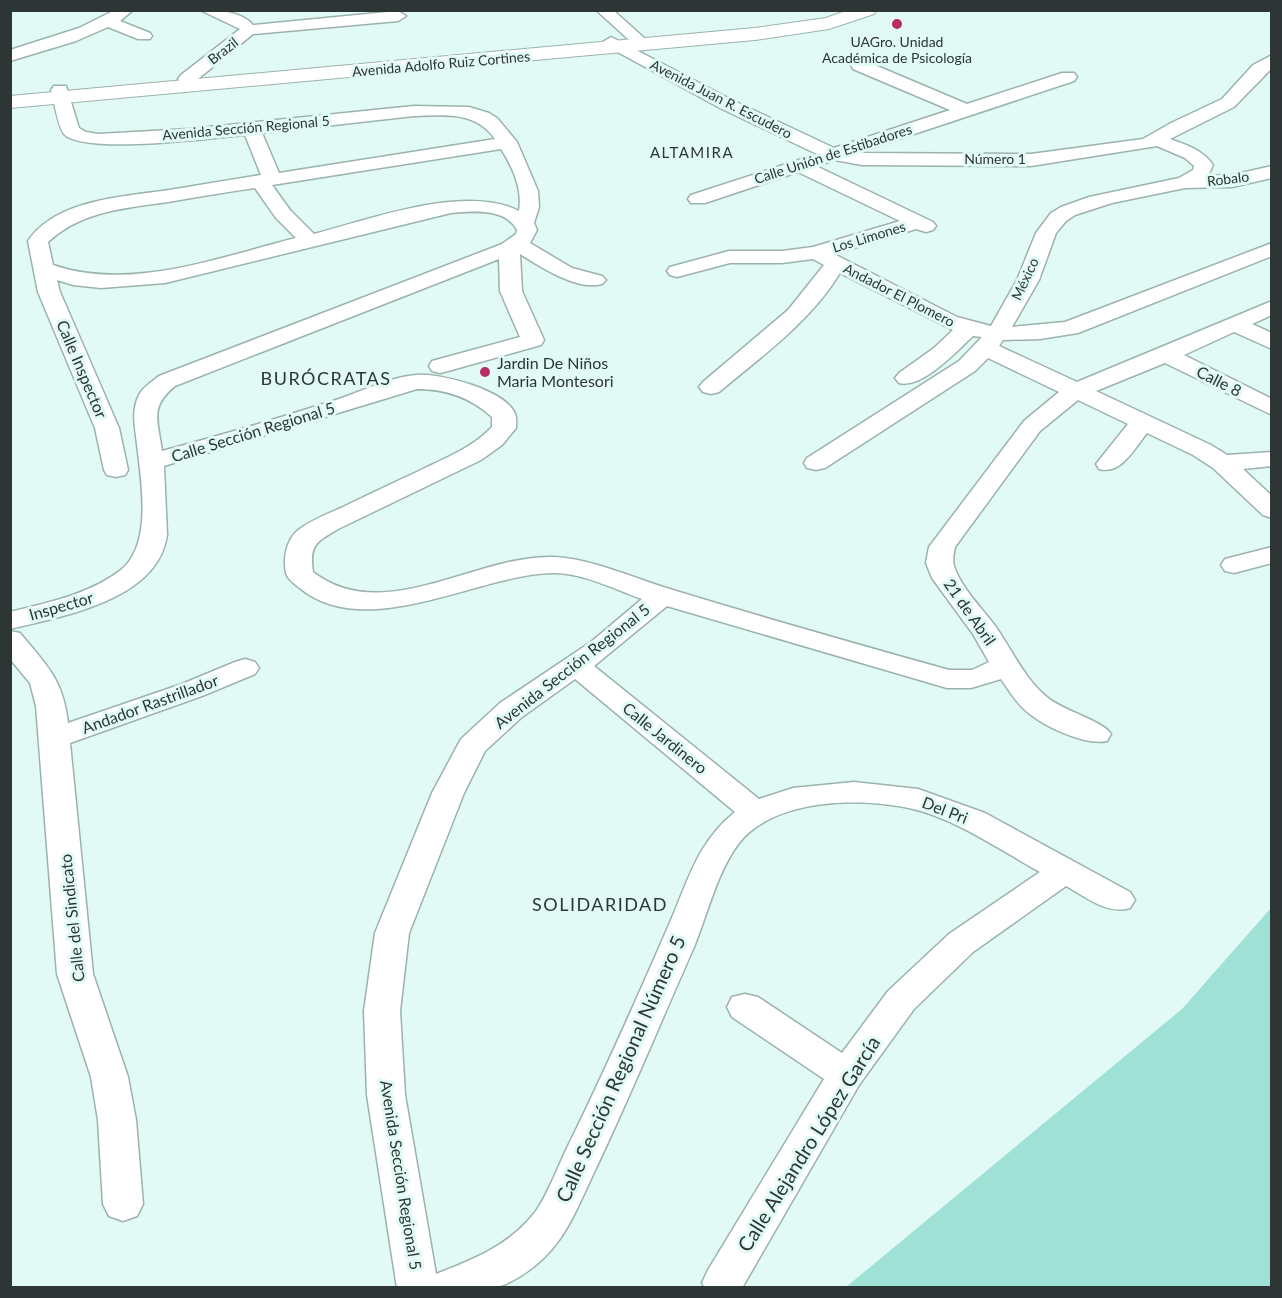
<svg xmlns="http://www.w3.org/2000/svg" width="1282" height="1298" viewBox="0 0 1282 1298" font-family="Lato,sans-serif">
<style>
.green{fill:#9fe2d5}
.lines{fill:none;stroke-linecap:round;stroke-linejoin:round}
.minor-casing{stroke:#9bb2ae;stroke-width:3}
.primary-casing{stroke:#9bb2ae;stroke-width:2}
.minor{fill:#fff;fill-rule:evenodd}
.primary{fill:#fff;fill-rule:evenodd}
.poi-dot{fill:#b82d65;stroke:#e1faf5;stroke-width:2}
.labels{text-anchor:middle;stroke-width:6;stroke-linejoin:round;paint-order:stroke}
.far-poi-label{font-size:14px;fill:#2d3634;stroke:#e1faf5}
.far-street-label{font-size:14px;fill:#2d3634;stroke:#e1faf5}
.far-neighbourhood-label{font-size:15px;letter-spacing:1.5px;fill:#2d3634;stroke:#e1faf5}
.poi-label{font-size:16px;fill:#2d3634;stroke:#e1faf5;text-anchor:start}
.street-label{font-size:16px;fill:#2d3634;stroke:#e1faf5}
.neighbourhood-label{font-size:18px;letter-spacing:1.5px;fill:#2d3634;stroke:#e1faf5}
.near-street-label{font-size:20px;fill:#2d3634;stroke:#e1faf5}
</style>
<rect width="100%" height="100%" fill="#e1faf5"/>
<path class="green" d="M1271,908V1287H846L1182,1009Z"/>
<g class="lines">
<defs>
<path id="minor" d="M115,10H133L120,21L150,33L152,36L150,39H138L108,27L76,41L10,61V50L79,28Z
M200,10C216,10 241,11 253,25L398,11L406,16L398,21L253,34L193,83H181L178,79L181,75L240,29Z
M596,10H613L652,45L644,50L638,48Z
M611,37L732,100L834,148L950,110L853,69L851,65L853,61H865L967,104L1062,73H1074L1077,77L1074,81L857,153H862L1031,154L1143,139L1171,123L1222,99L1253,65L1272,55V68L1234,107L1170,139C1187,145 1203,150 1213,165L1208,176L1232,175L1272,166V178L1232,187L1185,188L1112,203L1075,215L1066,221L1056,233L1039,280L1012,327L1065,322L1272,243V256L1078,333L1040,339L1003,340L999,346L1077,382L1272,301V315L1252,324L1272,333V349L1234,332L1184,355L1272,399V415L1165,363L1096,391L1211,445L1227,455L1272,452V466L1243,469L1272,496V518L1263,515L1213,468L1193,455L1147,433C1134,449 1121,475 1099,469L1096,464L1128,424L1078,400L1040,431L955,547C954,553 952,560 954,566C961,588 982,608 996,627C1012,650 1025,680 1048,698C1064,711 1103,721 1111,734L1107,741C1085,746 1040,725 1024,709C1015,701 1008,689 1001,679L971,688H947L667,606L594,666L759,799L793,788L854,782L918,789L985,813L1130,892L1135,900L1130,908C1107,915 1086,897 1066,886L973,952L914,1009L859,1085L742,1288H705L702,1283L708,1270L824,1079L732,1017L727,1007L732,997L745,994L758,997L842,1053L888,991L949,934L1040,872C1002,851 954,818 913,809C861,797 775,798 739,843C717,872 708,913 694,947C662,1019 632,1092 598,1164C573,1216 562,1257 506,1284C488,1292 420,1288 397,1288L367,1095L364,1011L375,933L432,793L461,739L500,703L591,642L642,599C614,589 581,572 551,573C478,575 367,642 301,589C295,584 288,580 286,573C283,559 286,541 297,531C309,521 327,514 341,508C367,495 393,483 419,471C445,458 472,448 492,427V417C470,397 446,389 417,389L164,466L167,535C158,600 63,616 10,629V612C47,603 90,594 121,570C153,544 141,480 137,444C135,427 131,411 139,395C143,387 152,382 159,376L502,244L516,234L517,230C506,208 472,211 451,213L165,283L101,288L73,285L57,280L60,292L119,428L128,470L125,475L116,477L107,475L104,470L95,428L38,292L28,241C57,199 123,197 169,190C200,185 230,180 261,175L245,135C213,138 83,155 64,134C58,127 54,100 51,90L54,86H66L79,128L86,132L98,134L189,129L414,106L469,107L489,113L497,118L517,142L538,191L539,207L534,223L537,230L530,243L572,268L602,276L606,280L602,284C577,291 541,267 520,254L522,291L544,340L541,345L448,371L440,373L432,371L429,366L432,361L520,337L500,291L499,259L175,386C149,407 158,421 162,451C218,436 274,420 329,402C358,394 387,377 417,375C440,373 506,390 515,414C517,418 516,424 516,428L502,445L481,460L338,529C316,542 309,545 313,572C384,627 477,554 554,557C594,559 635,579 673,590C764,618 857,644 949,670H972L989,662L973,634L932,578L926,563L929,547L1024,421L1059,392L988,358L975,371L825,468L816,470L807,468L804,463L807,458L959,361L982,337L973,336C957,351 922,389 899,383L895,378L899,373L934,348L953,330L840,273C810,322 762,356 719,392L711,394L703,392L699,387L703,382L788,310L824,265L813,259L782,263H730L677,277L670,275L667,271L670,267L729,251H782L813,247L900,221L798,172L705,203H691L688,199L691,195L817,154L720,108L605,45L603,42ZM414,116C444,115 476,111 495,139L279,173L262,133ZM1157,146L1185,158L1194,166L1193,170L1179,178L1089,197L1061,207L1051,213L1036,233L1017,280L991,326L957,317L834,254L916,229L926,232L933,230L936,226L933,222L816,166L835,160L862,165L1031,166ZM501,149C512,166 523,189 519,211C465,184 371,219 314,234L290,210L272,185ZM255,188L276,218L296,238C219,257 131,292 53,265L48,242C81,211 126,208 168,202C197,197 226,192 255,188ZM575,679L735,812C698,842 689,878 671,920C638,996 604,1073 567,1148C558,1166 545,1202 532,1216C506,1247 472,1260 436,1274L405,1095L400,1011L409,933L464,793L485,751L522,717Z
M1272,547V563L1234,573L1225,571L1221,565L1225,559Z
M10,631L20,633C47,666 63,679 68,723L182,684L235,662L245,659L255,662L259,668L255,674L202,696L70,743L93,974L128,1077L136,1120L143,1204L137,1216L123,1221L109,1216L103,1204L98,1120L91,1077L57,974L36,706L30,683L10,659Z"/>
<path id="primary" d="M848,10H877L874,14L829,29L755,40L10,108V96L755,28L826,18Z"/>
</defs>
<use href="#minor" class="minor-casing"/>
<use href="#primary" class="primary-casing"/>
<use href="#minor" class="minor"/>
<use href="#primary" class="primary"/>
</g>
<g class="poi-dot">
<circle cx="897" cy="24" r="6"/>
<circle cx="485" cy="372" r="6"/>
</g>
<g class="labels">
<g class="far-poi-label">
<text x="897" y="47">UAGro. Unidad<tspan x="897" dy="16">Académica de Psicología</tspan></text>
</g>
<g class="far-street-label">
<text transform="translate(223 51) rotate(-38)" y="5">Brazil</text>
<text transform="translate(441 64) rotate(-5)" y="5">Avenida Adolfo Ruiz Cortines</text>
<text transform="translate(721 99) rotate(27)" y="5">Avenida Juan R. Escudero</text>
<text transform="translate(246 128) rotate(-5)" y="5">Avenida Sección Regional 5</text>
<text transform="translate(833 154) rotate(-18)" y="5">Calle Unión de Estibadores</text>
<text x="995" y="164">Número 1</text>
<text transform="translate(1228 179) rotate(-7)" y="5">Robalo</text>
<text transform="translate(869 237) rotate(-17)" y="5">Los Limones</text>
<text transform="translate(1025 279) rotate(-65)" y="5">México</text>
<text transform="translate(899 295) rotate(27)" y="5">Andador El Plomero</text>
</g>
<g class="far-neighbourhood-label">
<text x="692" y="158">ALTAMIRA</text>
</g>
<g class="poi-label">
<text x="497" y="369">Jardin De Niños<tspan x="497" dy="18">Maria Montesori</tspan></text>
</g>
<g class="street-label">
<text transform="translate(82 369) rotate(67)" y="6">Calle Inspector</text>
<text transform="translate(1219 381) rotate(27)" y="6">Calle 8</text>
<text transform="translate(253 432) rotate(-17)" y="6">Calle Sección Regional 5</text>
<text transform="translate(61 606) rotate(-16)" y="6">Inspector</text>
<text transform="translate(970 612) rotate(55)" y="6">21 de Abril</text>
<text transform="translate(572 666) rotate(-38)" y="6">Avenida Sección Regional 5</text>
<text transform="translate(150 704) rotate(-20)" y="6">Andador Rastrillador</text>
<text transform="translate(665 738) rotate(39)" y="6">Calle Jardinero</text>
<text transform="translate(945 810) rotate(21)" y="6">Del Pri</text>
<text transform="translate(72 918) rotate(-96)" y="6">Calle del Sindicato</text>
<text transform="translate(401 1175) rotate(81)" y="6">Avenida Sección Regional 5</text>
</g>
<g class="neighbourhood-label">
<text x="326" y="385">BURÓCRATAS</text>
<text x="600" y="911">SOLIDARIDAD</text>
</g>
<g class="near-street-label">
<text transform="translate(621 1069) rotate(-66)" y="7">Calle Sección Regional Número 5</text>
<text transform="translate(809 1144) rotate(-58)" y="7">Calle Alejandro López García</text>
</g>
</g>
<rect width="1282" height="1298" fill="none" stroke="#2d3634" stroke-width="24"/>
</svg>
